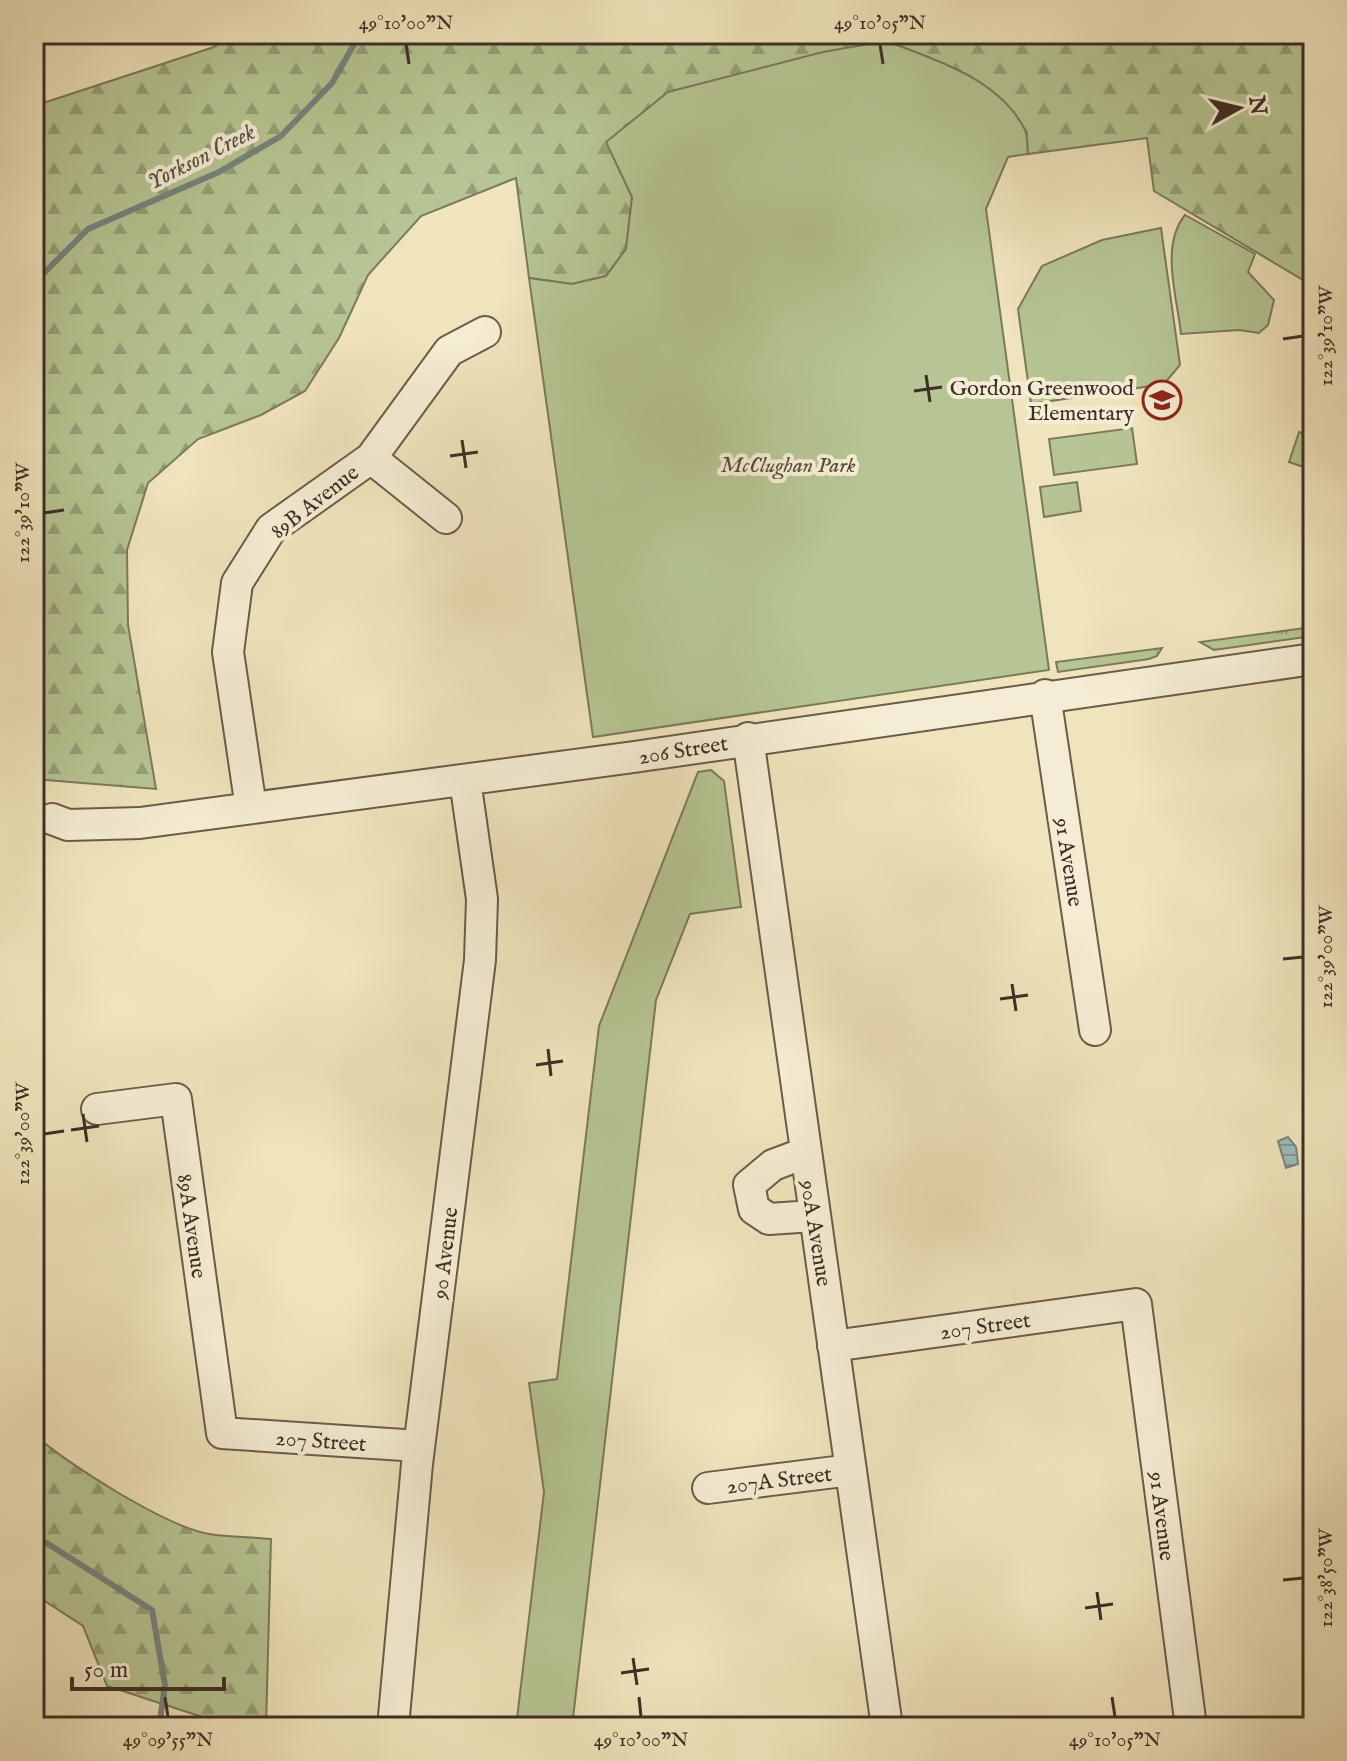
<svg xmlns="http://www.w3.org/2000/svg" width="1347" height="1761" viewBox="0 0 1347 1761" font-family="'IM FELL English',serif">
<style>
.grass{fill:url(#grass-tufts);stroke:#7a7a5c;stroke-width:2}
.forest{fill:url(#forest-firs);stroke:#7a7a5c;stroke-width:2}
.park{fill:#b6c593;stroke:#7a7a5c;stroke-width:2}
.water{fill:url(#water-rules);stroke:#77847e;stroke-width:2}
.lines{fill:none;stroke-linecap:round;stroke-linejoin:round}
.stream{stroke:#77847e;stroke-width:6}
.minor-casing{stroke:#6a5c4c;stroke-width:34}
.minor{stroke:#f5edd3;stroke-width:30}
.ticks{fill:none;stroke:#3e2e26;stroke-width:3}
.labels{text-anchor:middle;stroke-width:8;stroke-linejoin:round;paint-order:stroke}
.poi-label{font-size:22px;fill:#3e2e26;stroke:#f5edd3;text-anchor:end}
.park-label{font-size:22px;font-style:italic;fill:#564c3c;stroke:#f5edd3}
.street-label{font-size:22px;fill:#3e2e26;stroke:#f5edd3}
.water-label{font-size:24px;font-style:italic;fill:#56524b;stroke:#f5edd3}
.neatline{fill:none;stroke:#3e2e26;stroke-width:3}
.ticks-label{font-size:20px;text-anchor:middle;fill:#3e2e26}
</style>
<defs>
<pattern id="grass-tufts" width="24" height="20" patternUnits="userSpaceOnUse" patternTransform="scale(2)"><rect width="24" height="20" fill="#b6c593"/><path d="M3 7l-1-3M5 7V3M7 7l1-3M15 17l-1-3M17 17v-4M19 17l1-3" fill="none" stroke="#95a078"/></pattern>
<pattern id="forest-firs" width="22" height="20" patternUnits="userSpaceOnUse" patternTransform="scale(2)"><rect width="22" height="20" fill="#b6c593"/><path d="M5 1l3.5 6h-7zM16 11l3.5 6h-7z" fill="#95a078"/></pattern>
<pattern id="water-rules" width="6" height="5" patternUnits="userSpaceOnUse" patternTransform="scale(2)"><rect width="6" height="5" fill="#9dbdb9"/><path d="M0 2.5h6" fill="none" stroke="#819a96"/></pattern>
</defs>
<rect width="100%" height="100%" fill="#f0e4bc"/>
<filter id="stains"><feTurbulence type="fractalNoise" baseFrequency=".0025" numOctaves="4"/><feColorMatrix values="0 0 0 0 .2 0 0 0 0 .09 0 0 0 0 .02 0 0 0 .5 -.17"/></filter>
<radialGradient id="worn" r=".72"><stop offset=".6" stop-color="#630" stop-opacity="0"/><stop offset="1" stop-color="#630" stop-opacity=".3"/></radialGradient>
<path class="grass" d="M1313,627V636L1214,650L1200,642Z
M1162,648L1157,656L1149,659L1058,672L1056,662Z"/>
<path class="forest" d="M233,34H1313V286L1154,191L1147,138L1028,154L1026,131L668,92L607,142L632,197L626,249L606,276L572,284L529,278L516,178L421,216L368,275L339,338L305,391L261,415L198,439L148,483L127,550L128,625L156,789L34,779V106L214,47Z
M34,1434C65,1463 167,1527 209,1534C229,1537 250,1537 271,1539L266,1727H233L107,1686L83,1626L34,1594Z"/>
<path class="park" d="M886,41C934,59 1000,79 1025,130C1028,136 1027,147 1028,154L1008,157L986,209L1049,670L593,737L529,278L572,284L606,276L626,249L632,197L606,142L668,92L823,52Z
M1185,215L1255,254L1248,272L1274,300L1268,325L1259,333L1239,330L1181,334C1177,296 1160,246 1185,215Z
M1161,228L1180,365L1164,384L1031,404L1018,309L1042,266L1102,240Z
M1132,428L1137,464L1054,475L1049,439Z
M1299,432L1313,437V470L1289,462Z
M1077,482L1081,511L1044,517L1040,487Z
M711,770L724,781L741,907L690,914L656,1000L572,1727H516L544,1492L529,1383L557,1379L599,1026L698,772Z"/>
<path class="water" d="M1288,1137L1296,1147L1298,1164L1286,1168L1278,1141Z"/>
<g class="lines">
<path class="stream" d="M1310,34L1313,36
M34,283L88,229L219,172L281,136L332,83L360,34
M34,1535L152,1610L165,1685L159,1727"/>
<defs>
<path id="minor" d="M371,458L446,518
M1045,695L1095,1030
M748,738L887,1727
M251,808L228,652L237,583L271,529L371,458L449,351L485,332
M52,819L68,825L140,823L634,757L1313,659
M97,1109L176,1099L222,1433L419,1446
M805,1153L773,1165L749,1185L754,1209L769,1219L813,1216
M833,1346L1136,1304L1191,1727
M708,1488L851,1470
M393,1727L417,1464L480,960L482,899L465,780"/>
</defs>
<use href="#minor" class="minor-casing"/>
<use href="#minor" class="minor"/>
</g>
<path class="ticks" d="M406,44L409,64M880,44L883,64M1283,339L1303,336M926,375L930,402M914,391L942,387M462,440L466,468M450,456L478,452M44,513L64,510M1283,959L1303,957M1012,984L1016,1011M1000,999L1028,995M548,1049L551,1076M536,1065L563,1061M83,1114L87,1142M71,1130L99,1126M44,1134L64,1131M1283,1580L1303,1578M1097,1592L1101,1620M1085,1608L1113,1604M633,1658L637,1685M621,1673L649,1669M165,1697L168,1717M639,1697L641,1717M1112,1697L1115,1717"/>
<defs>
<symbol id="school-ring" viewBox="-11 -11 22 22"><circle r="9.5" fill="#f5edd3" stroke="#8f2418" stroke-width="1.5"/><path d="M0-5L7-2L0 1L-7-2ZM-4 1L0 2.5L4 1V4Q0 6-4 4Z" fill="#8f2418"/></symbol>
</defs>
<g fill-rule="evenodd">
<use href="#school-ring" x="1140" y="378" width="44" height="44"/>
</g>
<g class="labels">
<g class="poi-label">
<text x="1134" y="395">Gordon Greenwood<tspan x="1134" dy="25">Elementary</tspan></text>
</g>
<g class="park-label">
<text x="788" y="472">McClughan Park</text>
</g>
<g class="street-label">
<text transform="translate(314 501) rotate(-38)" y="8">89B Avenue</text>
<text transform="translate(683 749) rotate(-9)" y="8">206 Street</text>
<text transform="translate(1070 862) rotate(81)" y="8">91 Avenue</text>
<text transform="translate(193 1226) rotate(82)" y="8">89A Avenue</text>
<text transform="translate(817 1233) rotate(81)" y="8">90A Avenue</text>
<text transform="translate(444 1253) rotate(-83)" y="8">90 Avenue</text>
<text transform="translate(985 1325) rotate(-8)" y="8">207 Street</text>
<text transform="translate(321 1440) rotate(4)" y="8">207 Street</text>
<text transform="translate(779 1479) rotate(-7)" y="8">207A Street</text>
<text transform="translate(1163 1516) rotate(83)" y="8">91 Avenue</text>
</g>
<g class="water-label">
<text transform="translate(201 156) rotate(-27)" y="8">Yorkson Creek</text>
</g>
</g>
<rect width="1347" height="1761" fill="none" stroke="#f0e4bc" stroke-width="88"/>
<g transform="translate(1239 108) rotate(82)" stroke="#f5edd3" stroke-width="6" paint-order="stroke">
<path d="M0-6L14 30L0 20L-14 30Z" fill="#3e2e26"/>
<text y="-12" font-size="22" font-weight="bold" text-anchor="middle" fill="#3e2e26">N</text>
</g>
<path d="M72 1677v12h152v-12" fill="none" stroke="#3e2e26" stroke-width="4"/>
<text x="84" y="1677" font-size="24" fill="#3e2e26" stroke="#f5edd3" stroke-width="6" paint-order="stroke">50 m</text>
<rect x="44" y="44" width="1259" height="1673" class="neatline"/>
<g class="ticks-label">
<text x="406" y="29">49°10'00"N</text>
<text x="880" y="29">49°10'05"N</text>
<text transform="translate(1325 336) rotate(-90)" y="7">122°39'10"W</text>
<text transform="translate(22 513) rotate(-90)" y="7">122°39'10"W</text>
<text transform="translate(1325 957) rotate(-90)" y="7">122°39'00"W</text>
<text transform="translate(22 1134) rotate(-90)" y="7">122°39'00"W</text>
<text transform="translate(1325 1578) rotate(-90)" y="7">122°38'50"W</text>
<text x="168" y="1746">49°09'55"N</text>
<text x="641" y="1746">49°10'00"N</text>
<text x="1115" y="1746">49°10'05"N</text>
</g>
<rect width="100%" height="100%" filter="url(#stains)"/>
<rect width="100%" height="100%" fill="url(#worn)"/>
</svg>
